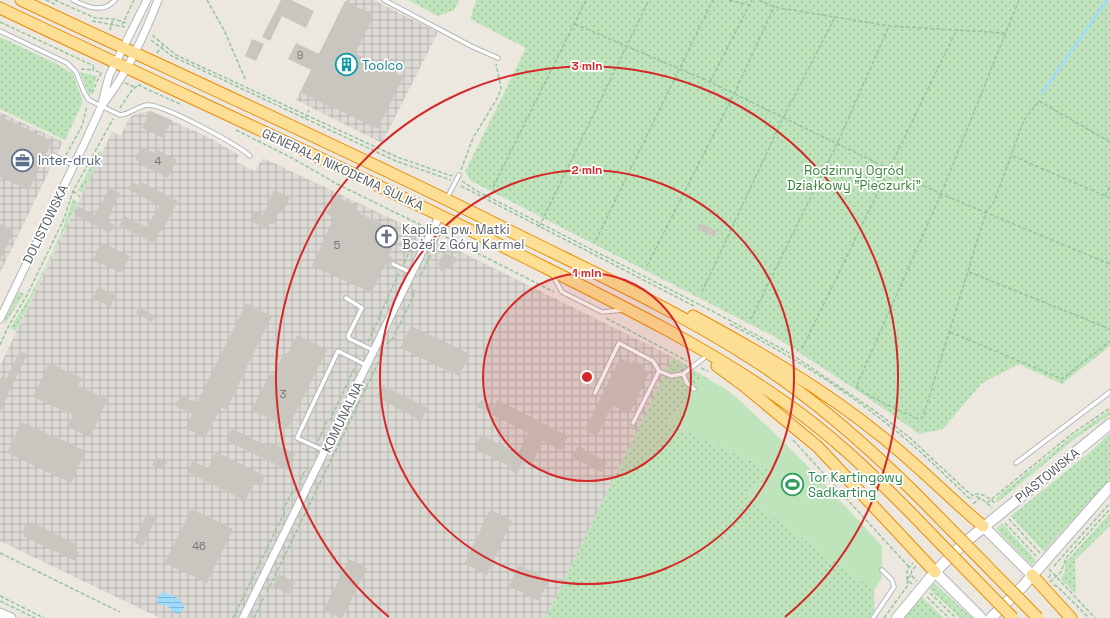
<svg xmlns="http://www.w3.org/2000/svg" width="1110" height="618" viewBox="0 0 1110 618" font-family="'Space Grotesk',sans-serif">
<style>
.industrial{fill:url(#industrial-grid)}
.grass{fill:url(#grass-dots)}
.park{fill:#bfe4bc}
.water{fill:url(#water-rules)}
.lines{fill:none;stroke-linecap:round;stroke-linejoin:round}
.stream{stroke:#9edcfe;stroke-width:2.5}
.building{fill:#c9c5bf}
.service-casing{stroke:#b3b7bb;stroke-width:5.5}
.minor-casing{stroke:#b3b7bb;stroke-width:9}
.tertiary-casing{stroke:#b3b7bb;stroke-width:11}
.secondary-casing{stroke:#b2b6bb;stroke-width:12}
.trunk-casing{stroke:#ea8d02;stroke-width:13}
.path{stroke:#95c59f;stroke-width:1.5;stroke-dasharray:4 2;stroke-linecap:butt}
.service{stroke:#fff;stroke-width:3.5}
.minor{stroke:#fff;stroke-width:7}
.tertiary{stroke:#fff;stroke-width:9}
.secondary{stroke:#fff;stroke-width:10}
.trunk{stroke:#fdde95;stroke-width:11}
.trunk-bridge-casing{stroke:#ea8d02;stroke-width:13;stroke-linecap:butt}
.trunk-bridge{stroke:#fdde95;stroke-width:11}
.ring{fill:none;stroke:#d62828;stroke-width:2}
.labels{text-anchor:middle;stroke-width:3.5;stroke-linejoin:round;paint-order:stroke}
.number-label{font-size:11px;fill:#757778}
.culture-label{font-size:13px;fill:#0d838f;stroke:#fff;text-anchor:start}
.service-label{font-size:13px;fill:#4e5e75;stroke:#fff;text-anchor:start}
.street-label{font-size:13px;fill:#595d61;stroke:#fff}
.park-label{font-size:13px;fill:#388435;stroke:#fff}
.worship-label{font-size:13px;fill:#5b616d;stroke:#fff;text-anchor:start}
.leisure-label{font-size:13px;fill:#27864d;stroke:#fff;text-anchor:start}
.centre{fill:#d62828;stroke:#fff;stroke-width:2}
.ring-label{font-size:12px;text-anchor:middle;font-weight:bold;fill:#d62828;stroke:#fff;stroke-width:3.5;stroke-linejoin:round;paint-order:stroke}
</style>
<defs>
<pattern id="industrial-grid" width="8" height="8" patternUnits="userSpaceOnUse"><rect width="8" height="8" fill="#dddad5"/><path d="M0 4h8M4 0v8" fill="none" stroke="#b6b4b0"/></pattern>
<pattern id="grass-dots" width="8" height="8" patternUnits="userSpaceOnUse"><rect width="8" height="8" fill="#bfe4bc"/><path d="M2 2h.1M6 6h.1" fill="none" stroke="#9ebc9c" stroke-width="1.8" stroke-linecap="round"/></pattern>
<pattern id="water-rules" width="6" height="5" patternUnits="userSpaceOnUse"><rect width="6" height="5" fill="#9edcfe"/><path d="M0 2.5h6" fill="none" stroke="#84b6d1"/></pattern>
</defs>
<rect width="100%" height="100%" fill="#ece8e0"/>
<path class="industrial" d="M346,0H373L438,32L382,143L296,100Z
M150,111L210,138L239,155L236,162L255,171L263,158L441,242L673,357L546,618H160L0,541V366L112,132L121,136L129,118L135,114Z
M0,112L63,142L0,273Z"/>
<path class="grass" d="M408,0H459L454,10L438,16Z
M476,0H1110V346L1062,384L1019,364L981,384L943,429L919,434L867,397L777,338L471,181L465,172L526,48L470,19Z
M0,37L57,64L73,74L83,102L65,140L0,109Z
M80,72L97,76L90,96L89,95Z
M99,151L102,153L82,193L78,190Z
M73,199L78,202L16,331L10,328C36,289 59,244 73,199Z
M19,291L24,294L5,324V319Z
M673,357L713,382L701,381L667,422L777,473L743,495L874,590V612L871,618H546Z
M1110,410V415L1077,437L998,502L996,500L997,497L1075,434Z
M1110,433V479L1044,552L1011,516L1090,452Z
M1110,513V526L1075,560L1076,591L1074,593L1061,579L1065,571V563Z
M1002,523L1036,560L1031,565L996,529Z
M933,582L972,618H960L928,588Z
M921,596L944,618H904Z"/>
<path class="park" d="M707,380C725,385 743,403 756,416C801,456 841,502 882,546V578L874,590L743,495L777,473L667,422L701,381Z"/>
<path class="water" d="M161,593C170,592 181,598 184,607L181,613L176,614L166,605H159L157,603L158,597Z"/>
<g class="lines">
<path class="stream" d="M1042,93L1107,0"/>
</g>
<path class="building" d="M281,0H291L314,11L306,28L282,16L270,41L262,37Z
M345,1L374,15L355,53L403,77L378,129L331,106L330,107L302,93L303,92L301,91L311,70L288,59L296,43L319,54Z
M252,39L264,44L256,61L245,56Z
M150,111L172,120L163,138L142,128Z
M0,116L52,141L29,190L0,177Z
M141,146L154,153L156,149L177,160L168,178L141,165L142,163L135,159Z
M132,182L140,186L141,182L178,201L162,231L160,230L153,243L119,226L124,216L147,227L159,206L128,189Z
M109,188L120,193L107,221L114,225L110,233L75,215L79,207L95,215Z
M274,190L290,198L283,212L280,210L273,225L269,223L266,229L250,221L254,211L263,215Z
M335,196L358,206L356,212L398,231L389,256L392,258L388,267L385,265L381,272L372,293L312,266L334,217L327,214Z
M700,223L717,231L714,237L697,229Z
M0,224L14,231L0,260Z
M101,242L130,256L121,273L93,260Z
M444,253L457,258L451,270L446,268L441,271L438,263L440,262Z
M98,287L116,295L110,307L93,298Z
M246,303L272,316L226,410L221,407L205,438L185,428L192,414L175,406L181,395L197,403Z
M139,307L155,316L152,322L136,313Z
M411,326L470,354L459,376L400,348Z
M297,335L327,350L288,428L252,410L270,374L273,375L284,353L287,354Z
M20,351L27,354L0,412V381L2,376L7,378Z
M620,358L632,364L633,361L643,366L642,369L649,373L631,411L628,409L626,413L612,405L597,436L585,430Z
M49,363L82,378L78,386L108,399L90,437L68,427L73,415L33,397Z
M383,385L428,408L421,421L377,397Z
M481,400L494,407L497,400L568,436L561,450L543,441L531,466L523,462L517,474L510,470L511,467L474,449L481,435L518,453L528,433L477,407Z
M22,422L86,451L71,483L7,453Z
M232,429L268,446L270,442L295,454L287,470L226,440Z
M578,446L607,462L602,472L572,457Z
M216,452L265,476L261,485L254,482L245,501L187,472L192,461L208,468Z
M156,457L167,462L163,470L152,465Z
M191,509L233,529L207,583L165,563Z
M490,510L512,520L487,575L464,564Z
M147,513L157,517L143,546L134,542Z
M31,522L77,545L75,549L79,552L75,561L23,536L25,534L22,532L26,524L29,525Z
M349,559L367,568L342,618H340L324,610Z
M519,565L549,580L538,601L509,586Z
M279,574L295,583L289,594L273,586Z"/>
<g class="lines">
<defs>
<path id="service" d="M73,0C87,7 103,14 115,0
M384,0L473,47L498,58
M0,31L67,63L76,72L84,92L89,100L120,115C131,114 138,105 149,105C166,106 237,144 250,156
M53,155L73,165
M447,198L459,175
M393,264L412,273
M552,274L562,292L602,312L623,310
M346,298L362,308L348,336L350,339L373,350
M683,374L687,383L694,389
M595,393L619,343L653,361L659,371L671,376L683,374L704,358
M633,423L659,371
M325,451L297,438L338,351L366,365
M1016,463L1110,392
M873,618L894,587L892,580L882,570"/>
<path id="minor" d="M103,104C128,71 143,38 158,0
M0,319L86,140L101,107L109,76L147,0
M243,618L440,215"/>
<path id="tertiary" d="M0,613L11,618"/>
<path id="secondary" d="M983,526L1032,575
M935,572L981,618
M897,618L935,572L963,544L1110,424
M991,618L1023,586L1110,487"/>
<path id="trunk" d="M21,0C185,77 350,151 512,232C592,272 674,309 749,357C811,396 865,444 917,495
M0,8C171,90 345,167 514,252C606,298 699,342 783,401C828,432 867,469 905,507
M693,316C758,351 823,389 881,436C917,464 948,497 983,526
M717,366L743,385L818,447L935,572
M1032,575L1071,618"/>
</defs>
<use href="#service" class="service-casing"/>
<use href="#minor" class="minor-casing"/>
<use href="#tertiary" class="tertiary-casing"/>
<use href="#secondary" class="secondary-casing"/>
<use href="#trunk" class="trunk-casing"/>
<path class="path" d="M46,0L57,5
M55,0L95,18L113,19L127,23
M207,0L224,30L246,81
M729,0L749,5
M759,0L774,7L889,26L1005,33
M1019,0L941,194L856,387C876,400 897,410 919,419L923,417L986,212L994,202L1024,120L1039,101L1110,142
M92,21L125,27
M0,22L94,66
M575,24L710,82L941,194L1110,264
M122,25L134,0
M110,30L113,19
M152,35L176,55L397,157L452,176
M151,40L172,56L396,161L451,180
M157,53L163,45
M94,67L93,70L102,73
M81,69L93,70
M710,82L752,0
M125,83L135,87
M138,85L182,105
M92,93L101,73
M120,108L132,90L140,84
M305,118L309,110
M236,130L294,159L337,184L425,227
M66,155L82,126L87,106
M1013,156L1110,198
M461,170L473,138L498,97L501,88L496,64
M462,181L475,190L716,313L791,354L875,411L909,437L970,494L980,498
M461,186L694,306
M493,187L586,0
M73,191L80,197
M1105,196L1110,186
M539,227L649,0
M440,234L554,292
M596,240L713,0
M404,263L416,237L424,226
M647,266L734,94L774,7
M969,272L1110,329
M421,275L440,235
M702,292L783,118L835,17
M606,318L687,361
M751,319L837,144L889,26
M730,324C792,356 854,395 908,441C929,459 950,480 970,499L972,497
M950,332L1062,379L1110,341
M368,342L399,273
M387,344L393,338L413,297L414,290
M0,345L8,327L27,295L64,219L73,191L113,119
M802,349L957,29
M701,368L708,371
M793,440L909,567
M318,441L327,421L330,420L355,367
M300,480L307,467
M975,494C982,493 991,499 996,504
M987,503L1073,433L1110,408
M973,504L980,498L987,503L992,508
M1009,519L1040,553
M1005,523L1036,556
M0,553L120,612
M916,566L912,570L911,575L917,581
M1054,566L1110,503
M1049,569L1095,618
M1049,578L1051,573
M1050,582L1061,572L1066,558L1110,509
M912,584L907,579V569L913,563
M1054,585L1058,587L1089,618
M267,592L383,353
M930,593L956,618
M0,596L44,618
M927,597L949,618
M0,601L35,618
M233,618L285,511L283,510L291,494L296,489
M254,618L264,597
M884,618L908,585L907,579L911,575"/>
<use href="#service" class="service"/>
<use href="#minor" class="minor"/>
<use href="#tertiary" class="tertiary"/>
<use href="#secondary" class="secondary"/>
<use href="#trunk" class="trunk"/>
<defs>
<path id="trunk-bridge" d="M917,495L1038,618
M905,507L1013,618"/>
</defs>
<use href="#trunk-bridge" class="trunk-bridge-casing"/>
<use href="#trunk-bridge" class="trunk-bridge"/>
</g>
<circle cx="587" cy="377" r="104" fill="#d62828" fill-opacity=".12"/>
<g class="ring">
<circle cx="587" cy="377" r="104"/>
<circle cx="587" cy="377" r="207"/>
<path d="M389 617A311 311 0 1 1 785 617"/>
</g>
<defs>
<symbol id="building-ring" viewBox="-11 -11 22 22"><circle r="9.5" fill="#fff" stroke="#0f9aa8" stroke-width="1.5"/><path d="M-4-6H4V6H1V3H-1V6H-4ZM-2.5-4.3h1.7v1.8h-1.7ZM.8-4.3h1.7v1.8H.8ZM-2.5-1h1.7V.8h-1.7ZM.8-1h1.7V.8H.8Z" fill="#0f9aa8"/></symbol>
<symbol id="office-ring" viewBox="-11 -11 22 22"><circle r="9.5" fill="#fff" stroke="#5c6f8a" stroke-width="1.5"/><path d="M-6-3h4V-5.5h4V-3h4V5H-6ZM-1-4.5V-3h2v-1.5ZM-6 0V1H6V0Z" fill="#5c6f8a"/></symbol>
<symbol id="church-ring" viewBox="-11 -11 22 22"><circle r="9.5" fill="#fff" stroke="#6b7280" stroke-width="1.5"/><path d="M-1.2-6h2.4v3.5h3.3v2.4h-3.3V6h-2.4V-.1h-3.3v-2.4h3.3Z" fill="#6b7280"/></symbol>
<symbol id="stadium-ring" viewBox="-11 -11 22 22"><circle r="9.5" fill="#fff" stroke="#2e9e5b" stroke-width="1.5"/><path d="M0-5a6.5 5 0 1 0 0 10a6.5 5 0 1 0 0-10ZM-3.5-1.8h7v3.6h-7Z" fill="#2e9e5b"/></symbol>
</defs>
<g fill-rule="evenodd">
<use href="#building-ring" x="334" y="52" width="25" height="25"/>
<use href="#office-ring" x="10" y="148" width="25" height="25"/>
<use href="#church-ring" x="374" y="224" width="25" height="25"/>
<use href="#stadium-ring" x="780" y="472" width="25" height="25"/>
</g>
<g class="labels">
<g class="number-label">
<text x="300" y="59">9</text>
<text x="158" y="165">4</text>
<text x="337" y="249">5</text>
<text x="283" y="398">3</text>
<text x="199" y="550">46</text>
</g>
<g class="culture-label">
<text x="362" y="70">Toolco</text>
</g>
<g class="service-label">
<text x="38" y="165">Inter-druk</text>
</g>
<g class="street-label">
<text transform="translate(343 169) rotate(25)" y="5">GENERAŁA NIKODEMA SULIKA</text>
<text transform="translate(45 224) rotate(-64)" y="5">DOLISTOWSKA</text>
<text transform="translate(342 417) rotate(-64)" y="5">KOMUNALNA</text>
<text transform="translate(1047 475) rotate(-39)" y="5">PIASTOWSKA</text>
</g>
<g class="park-label">
<text x="854" y="175">Rodzinny Ogród<tspan x="854" dy="15">Działkowy "Pieczurki"</tspan></text>
</g>
<g class="worship-label">
<text x="402" y="234">Kaplica pw. Matki<tspan x="402" dy="15">Bożej z Góry Karmel</tspan></text>
</g>
<g class="leisure-label">
<text x="808" y="482">Tor Kartingowy<tspan x="808" dy="15">Sadkarting</tspan></text>
</g>
</g>
<circle cx="587" cy="377" r="6" class="centre"/>
<g class="ring-label">
<text x="587" y="70">3 min</text>
<text x="587" y="174">2 min</text>
<text x="587" y="277">1 min</text>
</g>
</svg>
